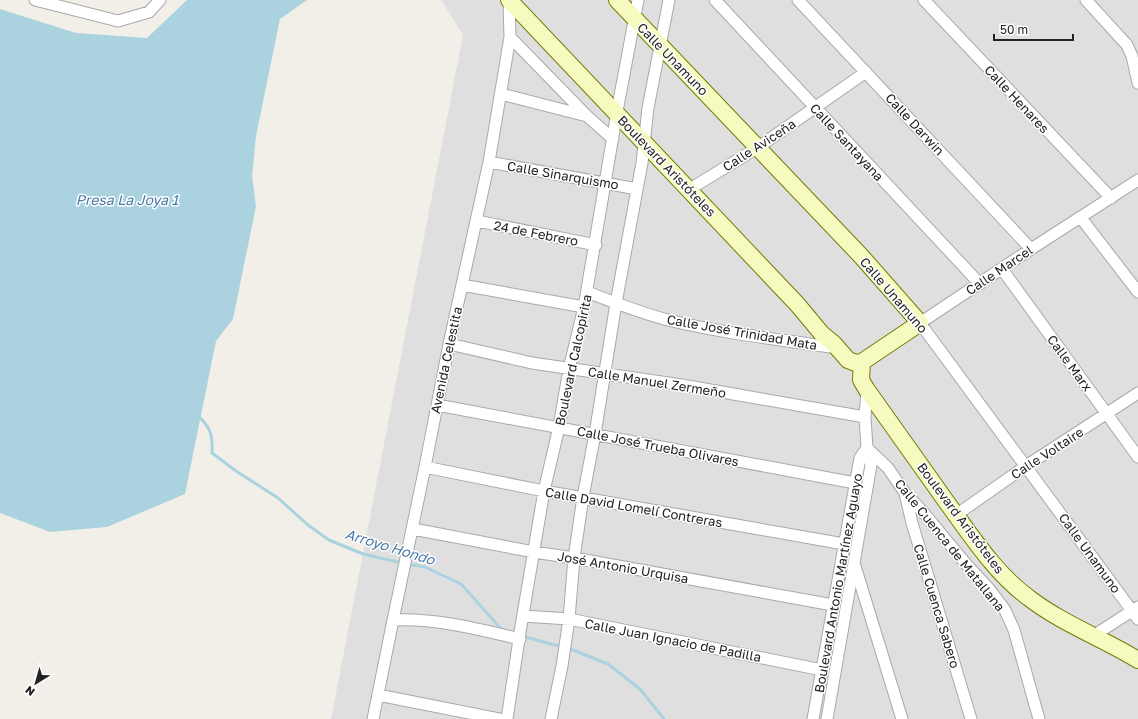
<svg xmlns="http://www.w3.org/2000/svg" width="1138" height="719" viewBox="0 0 1138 719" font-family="'Golos Text',sans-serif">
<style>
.residential{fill:#e0dfdf}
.water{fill:#aad3df}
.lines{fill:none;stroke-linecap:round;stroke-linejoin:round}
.stream{stroke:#aad3df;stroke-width:3}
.street-casing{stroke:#a9a9a9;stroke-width:13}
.secondary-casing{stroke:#707d05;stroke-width:18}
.street{stroke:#fff;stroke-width:11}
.secondary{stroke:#f7fabf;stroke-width:16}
.labels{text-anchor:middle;stroke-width:3;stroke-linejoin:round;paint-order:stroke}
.street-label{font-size:13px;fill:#222;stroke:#fff}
.water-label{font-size:14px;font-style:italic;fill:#4a7aab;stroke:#fff}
</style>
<rect width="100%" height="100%" fill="#f2efe9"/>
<path class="residential" d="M441,0H1138V719H331L463,35Z"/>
<path class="water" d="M187,0H307L280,19L256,136L252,176L256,206L233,319L216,341L185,494L107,527L50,532L0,513V9L76,33L147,38Z"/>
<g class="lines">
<path class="stream" d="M198,416C211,427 213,437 212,453L236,471L278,498L308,525L329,540L363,554L402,563
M407,564L425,567L461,584L503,631
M522,636L562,647
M568,648L608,664L640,689L664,719"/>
<defs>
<path id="street" d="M35,0L118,21L149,12L160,0
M715,0L980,284
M798,0L1031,249
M924,0L1111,198
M1086,0L1127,45L1132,56L1138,83
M510,37L587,116L613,139
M501,94L587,116
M489,162L637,189
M1138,180L1031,249L920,323L1138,619
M690,189L757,148L866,72
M1081,218L1138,292
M477,221L596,245
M1002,269L1138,457
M462,285L584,307
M587,292C613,302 640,313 668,320C721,333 776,339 830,347
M449,344L532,363L682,385L865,417
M437,405L855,483
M868,449L888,468L905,493L923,512L966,564L990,590L1005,610L1014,630L1039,719
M425,467L544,491L844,544
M905,493L912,523L971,719
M956,515L1026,466L1138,393
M413,529L534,552L574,558L833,605
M855,566L902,719
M523,616L569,619L822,670
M393,620C436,618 478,629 520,639
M1093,636L1138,607
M378,695L499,719
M373,719L393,620L425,467L449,344L489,162L510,37L509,0
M507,719L521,626L544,491L559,427L569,369L584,307L618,106L638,0
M551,719L562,666L569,619L574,558L583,497L595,434L616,303L642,163L648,108L669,0
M813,719L860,458L867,448
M827,719L871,465L867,448L865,417L867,390"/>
<path id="secondary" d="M509,0L797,304L822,334L834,344L848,360L856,363L862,362L920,323L861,256L617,0
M862,362L861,380L867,390C894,428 921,466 948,504C972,537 996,574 1029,598C1063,624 1102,638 1138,660"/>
</defs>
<use href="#street" class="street-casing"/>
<use href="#secondary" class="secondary-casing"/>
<use href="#street" class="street"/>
<use href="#secondary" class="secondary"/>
</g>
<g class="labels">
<g class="street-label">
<text transform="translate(673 59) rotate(46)" y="5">Calle Unamuno</text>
<text transform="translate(1017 99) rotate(47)" y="5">Calle Henares</text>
<text transform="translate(915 124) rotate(47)" y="5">Calle Darwin</text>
<text transform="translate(847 142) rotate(47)" y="5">Calle Santayana</text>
<text transform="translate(759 145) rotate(-33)" y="5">Calle Aviceña</text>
<text transform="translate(667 166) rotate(46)" y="5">Boulevard Aristóteles</text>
<text transform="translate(563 175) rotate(10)" y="5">Calle Sinarquismo</text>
<text transform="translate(536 233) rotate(11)" y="5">24 de Febrero</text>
<text transform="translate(999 270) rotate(-34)" y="5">Calle Marcel</text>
<text transform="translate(894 295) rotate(49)" y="5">Calle Unamuno</text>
<text transform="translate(742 332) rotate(10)" y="5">Calle José Trinidad Mata</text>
<text transform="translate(446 360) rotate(-78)" y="5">Avenida Celestita</text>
<text transform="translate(573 360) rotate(-78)" y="5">Boulevard Calcopirita</text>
<text transform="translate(1070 363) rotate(54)" y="5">Calle Marx</text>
<text transform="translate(657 382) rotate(9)" y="5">Calle Manuel Zermeño</text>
<text transform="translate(658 446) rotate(11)" y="5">Calle José Trueba Olivares</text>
<text transform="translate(1047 453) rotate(-33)" y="5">Calle Voltaire</text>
<text transform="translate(634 507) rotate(10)" y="5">Calle David Lomelí Contreras</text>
<text transform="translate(961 518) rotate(53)" y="5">Boulevard Aristóteles</text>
<text transform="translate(950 545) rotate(51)" y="5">Calle Cuenca de Matallana</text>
<text transform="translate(1090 553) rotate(54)" y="5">Calle Unamuno</text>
<text transform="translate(623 567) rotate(10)" y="5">José Antonio Urquisa</text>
<text transform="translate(838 583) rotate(-80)" y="5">Boulevard Antonio Martínez Aguayo</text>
<text transform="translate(937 606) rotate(73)" y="5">Calle Cuenca Sabero</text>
<text transform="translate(673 640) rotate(11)" y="5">Calle Juan Ignacio de Padilla</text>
</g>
<g class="water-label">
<text x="127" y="205">Presa La Joya 1</text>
<text transform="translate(390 547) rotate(17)" y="5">Arroyo Hondo</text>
</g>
</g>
<g transform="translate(36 683) rotate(217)" stroke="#ffffff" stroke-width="3" paint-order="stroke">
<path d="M0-3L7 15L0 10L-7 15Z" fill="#222222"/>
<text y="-6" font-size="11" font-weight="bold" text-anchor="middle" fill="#222222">N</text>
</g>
<path d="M994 34v6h79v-6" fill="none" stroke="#222222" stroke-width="2"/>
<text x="1000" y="34" font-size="12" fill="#222222" stroke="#ffffff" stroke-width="3" paint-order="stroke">50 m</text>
</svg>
